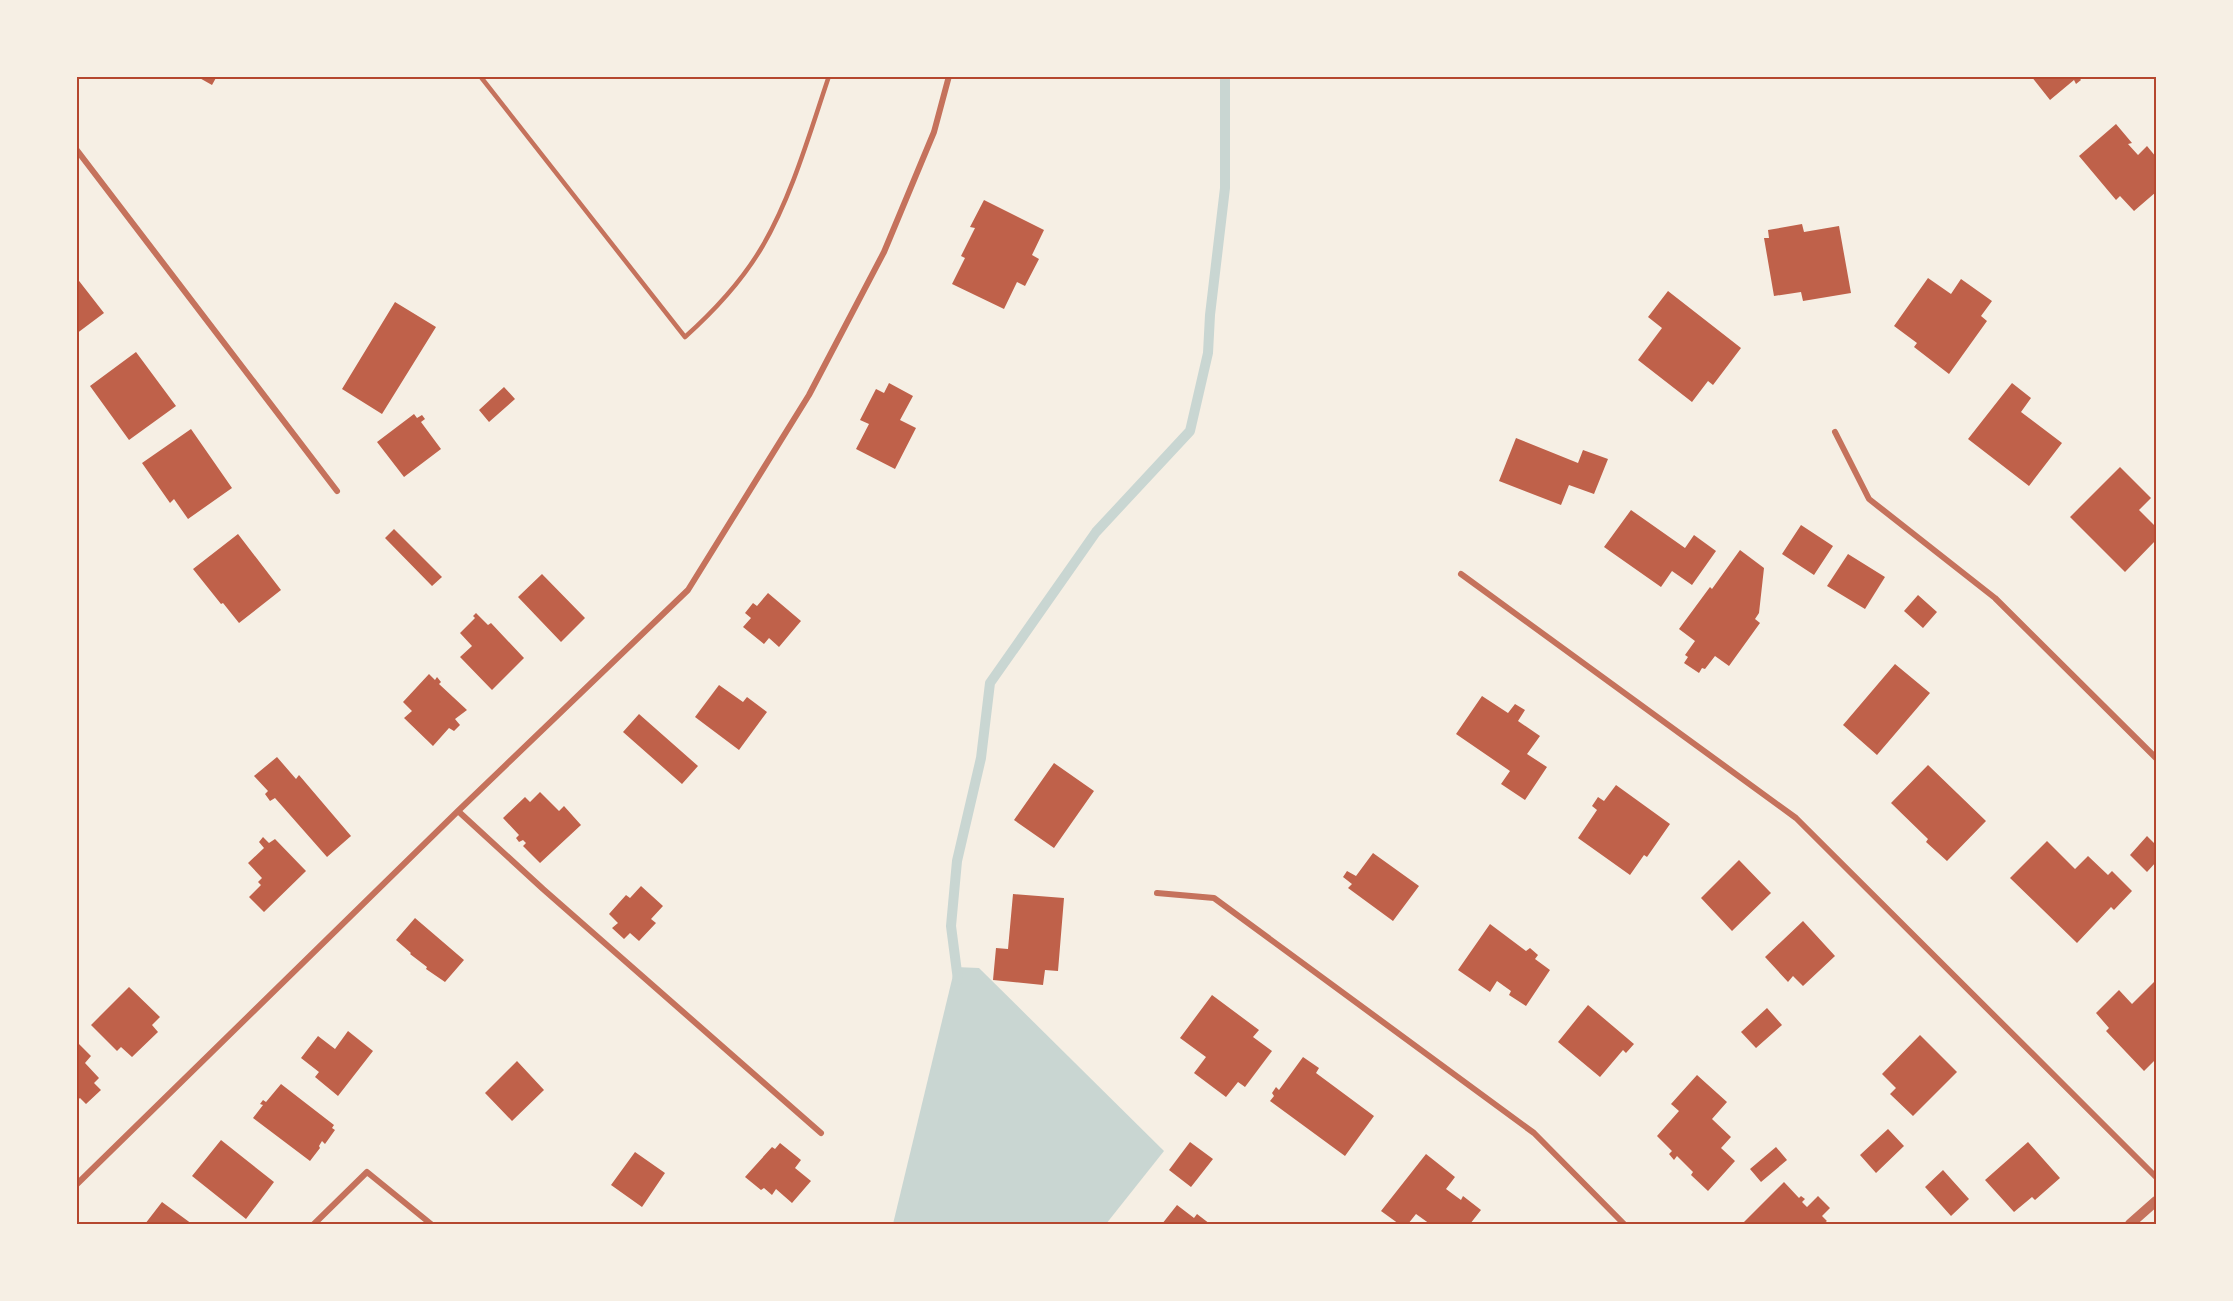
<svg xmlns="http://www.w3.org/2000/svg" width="2233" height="1301" viewBox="0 0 2233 1301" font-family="Ubuntu,sans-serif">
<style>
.water{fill:#c9d6d2}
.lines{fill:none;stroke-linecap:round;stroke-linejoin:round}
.stream{stroke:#c9d6d2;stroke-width:10}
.building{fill:#bf614a}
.service{stroke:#c5725c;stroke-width:4.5}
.minor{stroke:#c5725c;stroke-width:6}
.tertiary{stroke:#c5725c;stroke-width:10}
.neatline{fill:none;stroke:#b5482f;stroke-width:2}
</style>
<rect width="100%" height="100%" fill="#f6efe4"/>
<path class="water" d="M955,967L979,968L1164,1151L1106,1224H893Z"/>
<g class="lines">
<path class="stream" d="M958,980L951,926L957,861L981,758L990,683L1096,532L1190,431L1208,353L1210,315L1225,188V76"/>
</g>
<path class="building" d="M196,76H217L212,85Z
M2031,76H2078L2081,80L2076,84L2074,80L2050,100Z
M2116,124L2132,143L2128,144L2138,155L2147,146L2156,157V192L2134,211L2120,196L2116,200L2079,156Z
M984,200L1044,230L1032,255L1039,259L1025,286L1017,282L1004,309L952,284L965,258L961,256L975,228L970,227Z
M1802,224L1804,232L1839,226L1851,293L1803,301L1801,292L1774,296L1764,238H1769L1768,230Z
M76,277L104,313L76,334Z
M1928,278L1951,294L1961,279L1992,301L1981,316L1987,321L1949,374L1914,347L1917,343L1894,326Z
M1668,291L1741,348L1713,385L1708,381L1692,402L1638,360L1662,328L1648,317Z
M395,302L436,327L382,414L342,389Z
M136,352L176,406L129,440L90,386Z
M889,383L913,396L900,420L916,428L895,469L856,449L869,424L860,420L876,389L884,393Z
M2012,383L2031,398L2021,412L2062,443L2029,486L1968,439Z
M504,387L515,399L489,422L479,410Z
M414,414L417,418L422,415L425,419L421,422L441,449L404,477L377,442Z
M191,429L232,488L188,519L174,499L170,503L142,463Z
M1516,438L1578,463L1583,450L1608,459L1594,494L1569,485L1561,505L1499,481Z
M2120,467L2151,498L2139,510L2156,527V540L2125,572L2070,517Z
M1631,510L1685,548L1694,535L1716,551L1692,585L1672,571L1661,587L1604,547Z
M1801,525L1833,546L1814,575L1782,554Z
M394,529L442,577L432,586L385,538Z
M238,534L281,590L239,623L223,603L221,604L193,569Z
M1740,550L1764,568L1759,613L1755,619L1760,623L1729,666L1715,656L1705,669L1702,668L1699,673L1684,663L1688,657L1685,655L1695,641L1679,629L1710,587L1712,589Z
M1848,554L1885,577L1865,609L1827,586Z
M542,574L585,618L561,642L518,597Z
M768,593L801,621L779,647L769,638L764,644L743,627L751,618L745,613L753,603L757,606Z
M1918,595L1937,612L1923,628L1904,611Z
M476,613L488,625L491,623L524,658L492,690L460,657L472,646L460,633L475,618L473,616Z
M1895,664L1930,693L1877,755L1843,725Z
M429,674L435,680L437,677L441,682L439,684L467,710L455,719L460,725L454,731L449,728L433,746L404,718L412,711L403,702Z
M719,685L743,702L747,697L767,712L739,750L695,717Z
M1482,696L1508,713L1515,704L1525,710L1518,721L1540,736L1527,754L1547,767L1525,800L1501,784L1510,771L1456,734Z
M639,714L698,766L682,784L623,732Z
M277,757L296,779L299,775L351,836L327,857L275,798L270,801L265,794L268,791L254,776Z
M1054,763L1094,791L1054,848L1014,820Z
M1928,765L1986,821L1947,861L1926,842L1928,839L1891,803Z
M1616,785L1670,824L1647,857L1644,855L1630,875L1578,838L1597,810L1592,806L1598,797L1604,801Z
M540,792L559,811L564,806L581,825L540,863L523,846L526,843L523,840L519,842L516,838L519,835L503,818L525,797L530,802Z
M2147,836L2156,845V862L2147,872L2130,855Z
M263,837L269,843L275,839L306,871L264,912L249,897L261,885L258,882L262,878L248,863L264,848L259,842Z
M2047,841L2075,869L2088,856L2108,875L2112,871L2132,891L2114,910L2111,907L2077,943L2010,878Z
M1373,853L1419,886L1393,921L1348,888L1352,884L1343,877L1347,871L1356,876Z
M1739,860L1771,893L1732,931L1701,898Z
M641,886L663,906L651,919L656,923L639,941L630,933L624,939L612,928L618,923L609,914L626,895L630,898Z
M1013,894L1064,898L1058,971L1045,970L1043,985L993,980L996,948L1008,949Z
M415,918L464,960L445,982L426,969L427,967L410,954L411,953L396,940Z
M1803,921L1835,956L1803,986L1793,976L1788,982L1765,957Z
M1490,924L1526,951L1530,948L1538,955L1535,959L1550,970L1526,1006L1509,995L1511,991L1497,981L1490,992L1458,970Z
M2156,980V1059L2144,1071L2106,1031L2109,1028L2096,1013L2119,990L2132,1004Z
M129,987L160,1017L152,1025L158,1032L132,1057L121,1047L117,1051L91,1025Z
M1212,995L1259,1030L1253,1037L1272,1051L1245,1087L1238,1082L1226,1097L1194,1073L1206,1057L1180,1038Z
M1588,1005L1634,1044L1626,1053L1623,1050L1600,1077L1558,1042Z
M1767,1008L1782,1025L1756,1048L1741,1032Z
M348,1031L373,1051L338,1096L315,1077L319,1072L301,1058L318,1036L335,1049Z
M1920,1035L1957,1072L1913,1116L1890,1094L1896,1088L1882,1074Z
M76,1041L91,1056L85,1063L99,1078L94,1083L101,1090L86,1104L80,1098L76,1101Z
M1303,1057L1319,1068L1316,1073L1374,1116L1345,1156L1270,1101L1274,1096L1272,1093L1276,1087L1279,1090Z
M517,1061L544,1090L512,1121L485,1093Z
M1697,1075L1727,1102L1712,1119L1731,1137L1721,1148L1735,1161L1708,1191L1691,1175L1693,1172L1677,1156L1674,1160L1669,1154L1672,1151L1657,1136L1679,1111L1671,1104Z
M281,1084L334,1125L332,1128L335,1130L325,1144L322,1141L319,1146L320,1148L310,1161L253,1118L263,1105L260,1104L263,1100L266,1102Z
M1888,1129L1904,1146L1876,1173L1860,1155Z
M221,1140L274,1182L246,1219L192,1176Z
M1190,1142L1213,1159L1191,1187L1169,1170Z
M2028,1142L2060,1178L2035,1200L2032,1197L2014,1212L1985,1180Z
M780,1143L801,1160L795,1168L811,1181L792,1203L776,1189L772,1195L764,1188L761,1190L745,1177L772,1147L775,1149Z
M1776,1147L1787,1160L1761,1182L1750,1169Z
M635,1152L665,1173L642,1207L611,1185Z
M1426,1154L1455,1177L1446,1189L1461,1200L1463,1196L1481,1210L1470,1224H1430L1416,1214L1408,1224H1399L1381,1211Z
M1943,1170L1969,1199L1951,1216L1925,1187Z
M1784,1182L1799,1198L1801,1196L1805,1199L1802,1202L1807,1207L1818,1196L1830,1208L1822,1216L1827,1221L1823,1224H1744L1743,1223Z
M162,1202L192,1224H145Z
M1177,1205L1194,1218L1197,1214L1210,1224H1162Z"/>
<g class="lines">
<path class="service" d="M480,76L685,337C714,311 742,281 762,247C792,196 810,132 829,76"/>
<path class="minor" d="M76,149L337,491
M1835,432L1869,499L1995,598L2156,758
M1461,574L1796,818L2156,1177
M458,811L543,889L821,1133
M1157,893L1214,898L1534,1133L1624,1224
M76,1185L458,811L688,590L809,395L884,252L934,132L949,76
M314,1224L367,1172L431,1224"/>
<path class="tertiary" d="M2130,1224L2156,1201"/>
</g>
<rect width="2233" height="1301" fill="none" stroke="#f6efe4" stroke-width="156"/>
<rect x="78" y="78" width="2077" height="1145" class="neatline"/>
</svg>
